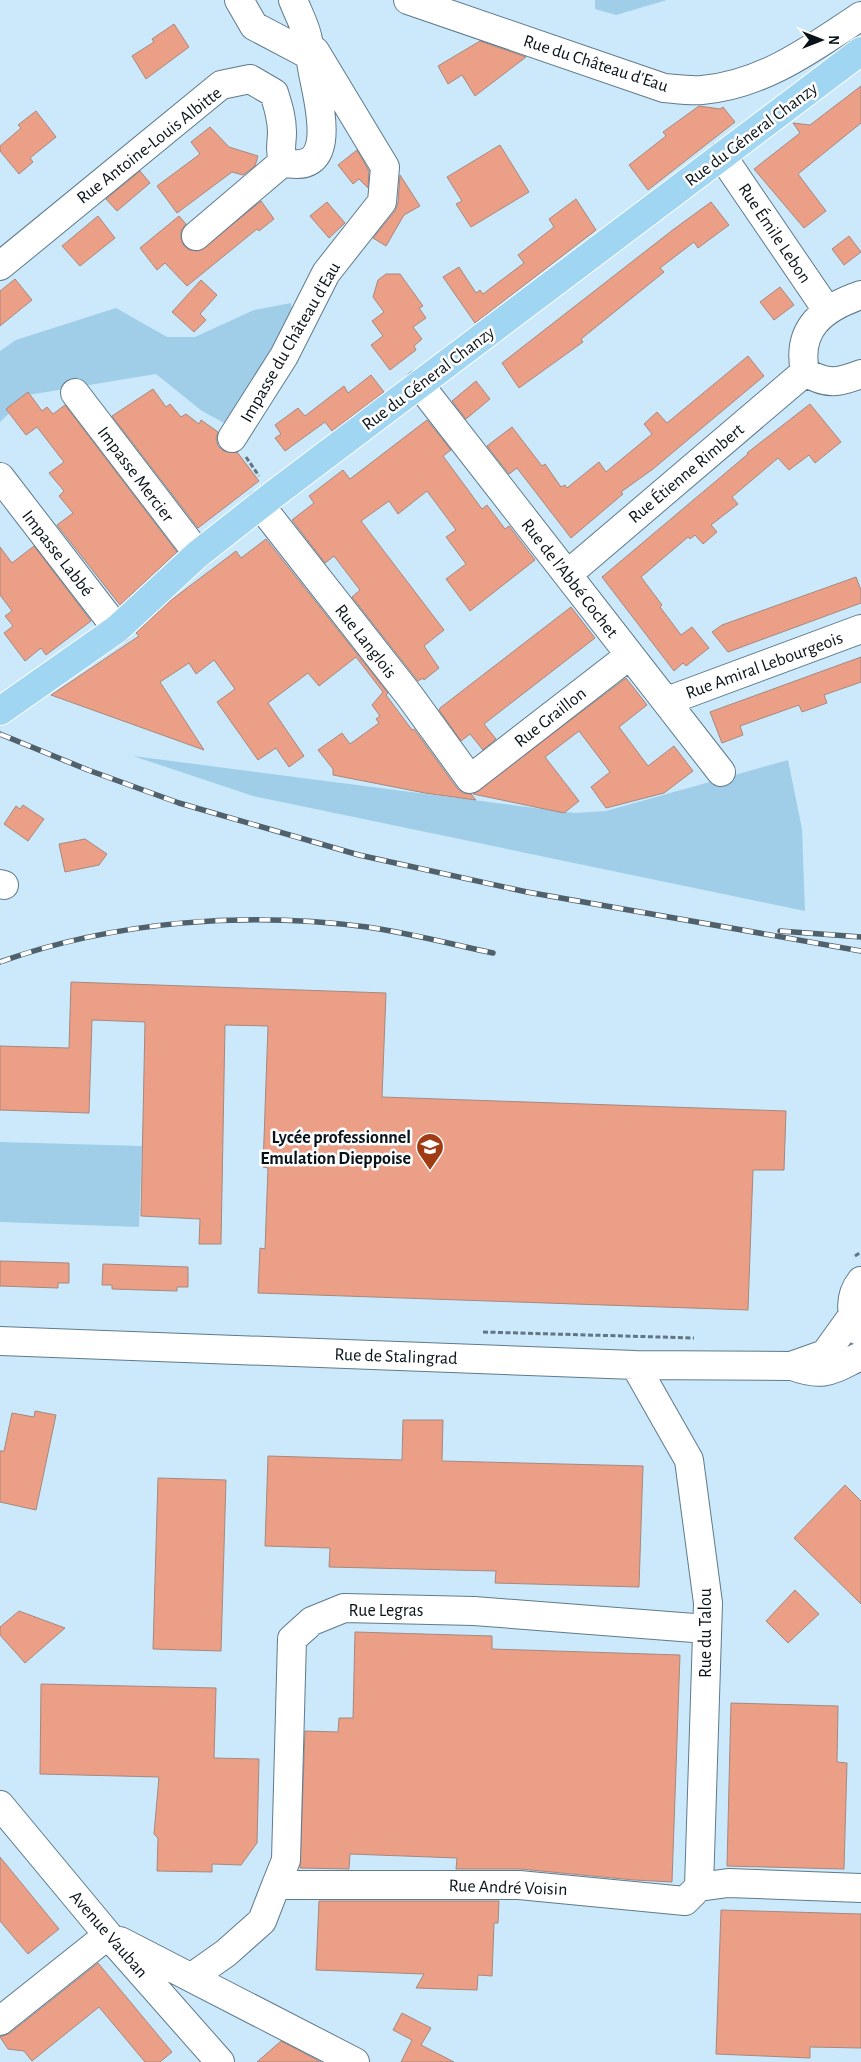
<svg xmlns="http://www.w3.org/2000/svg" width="861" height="2062" viewBox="0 0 861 2062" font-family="'Alegreya Sans',sans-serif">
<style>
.green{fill:#a0cee9}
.building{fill:#ea9f86;stroke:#a7887e}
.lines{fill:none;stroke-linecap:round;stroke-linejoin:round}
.minor-casing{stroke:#5f7a8b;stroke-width:30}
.major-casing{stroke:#fff;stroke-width:30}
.path{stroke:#627581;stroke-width:3;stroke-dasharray:5 2.5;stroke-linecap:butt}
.minor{stroke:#fff;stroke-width:28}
.major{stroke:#a1d6f3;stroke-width:28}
.rail-casing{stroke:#50616c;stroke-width:5.5}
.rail{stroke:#fff;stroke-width:4;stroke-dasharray:11;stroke-linecap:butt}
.labels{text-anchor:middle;stroke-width:5;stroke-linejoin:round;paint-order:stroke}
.street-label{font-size:18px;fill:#09131a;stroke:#fff}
.poi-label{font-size:18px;font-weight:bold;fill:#09131a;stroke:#fff;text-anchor:end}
</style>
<rect width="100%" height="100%" fill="#cbe9fb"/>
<path class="green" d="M595,0H667L616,15L595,9Z
M291,303L297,354L241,432L202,411L156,374L28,395L0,422V351L16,340L116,308L167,337H195L254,310Z
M133,756L574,813L606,811L788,760L802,829L805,911L253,796Z
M0,1142L142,1146L139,1227L0,1222Z"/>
<path class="building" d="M174,24L189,47L146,79L132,56L154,42L152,39Z
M480,41L526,57L475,96L462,75L448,84L438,66Z
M861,86V123L798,174L826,211L804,228L754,169L800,133L793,123L810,125Z
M699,106L720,109L723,107L735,122L648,190L629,165L666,136L663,132Z
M36,111L56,137L30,158L33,162L19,174L0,151V146L21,128L18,125Z
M210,127L229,147L258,156L255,166L243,175L232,172L177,213L157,186L200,154L191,142Z
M500,145L529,192L471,227L456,204L462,201L447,177Z
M357,150L369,171L368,188L359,179L353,184L338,165Z
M140,171L150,183L117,211L106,199Z
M400,175L420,206L404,215L386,246L373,238L395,211L398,203Z
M576,199L596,230L475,323L443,277L459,267L476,293L480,290L483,294L524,263L518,255L554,227L549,219Z
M261,201L274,219L259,231L257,229L187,286L165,263L157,270L140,248L179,216L186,224L181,231V239L184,246L190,250L199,251Z
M327,202L345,223L329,238L310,216Z
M711,202L729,225L698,248L694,242L660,268L664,272L581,339L583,342L519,388L502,363L674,229Z
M98,216L115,238L80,266L62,246Z
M849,236L861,252L844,265L832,249Z
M386,274H400L423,306L419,308L426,318L413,327L422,339L414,346L416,350L390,370L371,345L383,336L372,321L384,312L373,297L378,280Z
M15,279L32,300L0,326V291Z
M201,280L217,295L200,314L206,320L194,332L172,312Z
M780,287L794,305L774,320L760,302Z
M748,356L764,376L653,469L621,492L623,494L571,538L517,468L509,474L487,446L512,427L542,466L545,464L561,487L565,485L567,488L599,462L606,472L652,434L644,424L657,412L667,423Z
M371,375L384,392L332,431L325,422L285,451L275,438L281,434L275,425L298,408L305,416L344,386L348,393Z
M476,381L490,399L466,419L452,401Z
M153,389L166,407L170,404L181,417L186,414L199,424L201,420L218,432L216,438L218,446L224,451L237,452L259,481L198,528L112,416Z
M28,392L42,411L47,407L53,414L65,405L177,552L120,605L57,525L73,513L59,496L64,491L49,473L64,462L37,427L26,435L6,409Z
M810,404L841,442L815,463L809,455L789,470L778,458L732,497L738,504L711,525L717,532L703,544L695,535L690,539L688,537L641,577L662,605L660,607L681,635L692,627L709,648L686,666L683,663L674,671L602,577L748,454L747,453Z
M427,420L451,450L443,456L482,509L487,505L505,529L509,526L535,560L470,611L446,579L466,564L446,537L456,530L427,491L398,514L389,501L361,521L444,630L424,646L439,668L424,680L423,678L418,681L352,597L360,590L334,556L325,563L292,520L314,503L309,496L343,470L350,479Z
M266,539L388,693L386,695L412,730L414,729L457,788L463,793L471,794L476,800L425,793L333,775V769L318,750L342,733L350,744L379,723L376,719L380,716L372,705L383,692L356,657L319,686L308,673L268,703L304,756L289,767L276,748L258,760L217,702L235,689L214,660L196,674L189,663L160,682L204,750L51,695L139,636L136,633L170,601L236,551L241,558Z
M34,546L91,621L46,655L41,648L25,661L4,633L13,626L5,616L12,611L0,595V547L12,563Z
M856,577L861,590V603L728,652L712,632L722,625Z
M571,607L595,638L484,724L496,739L483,750L470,734L461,741L439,710L440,708Z
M861,657V682L824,695L827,703L802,712L799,705L740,726L743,735L722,743L710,712Z
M626,678L647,705L619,727L648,766L674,746L693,771L664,793L606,808L591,787L610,772L579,731L545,757L579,801L564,813L473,794Z
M23,805L44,819L28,841L4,824L16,806L20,809Z
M85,839L107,854L99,865L65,872L59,844Z
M71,982L386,993L382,1097L786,1111L784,1170H753L748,1310L258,1293L260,1248L265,1249L268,1168L263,1167L268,1026L225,1025L221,1244H199L200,1219L141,1216L145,1022L92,1020L89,1113L0,1110V1046L69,1048Z
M0,1261L69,1263V1283H58V1288L0,1286Z
M103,1264L188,1267V1287H177V1291L112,1289V1285H102Z
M35,1411L56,1415L36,1510L0,1502V1451H4L12,1413L34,1417Z
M403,1420H443L442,1461L643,1466L639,1587L495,1583L496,1571L329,1567L330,1548L265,1546L268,1456L402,1460Z
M158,1478L226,1480L221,1651L153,1649Z
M845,1485L861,1501V1604L794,1538Z
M795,1590L819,1614L788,1643L766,1621Z
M19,1611L65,1628L25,1663L0,1635V1627Z
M355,1632L492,1636V1649L680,1655L672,1882L634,1880L520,1869H456L457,1858L350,1854L349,1869L300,1868L305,1731L338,1732L339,1718H353Z
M41,1684L216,1688L214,1758L259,1759L257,1843L241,1865L212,1864V1872L157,1871L158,1838L154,1834L159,1777L40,1774Z
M731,1703L838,1706L837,1762L847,1763L844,1869L727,1866Z
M0,1857L59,1929L28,1954L0,1921Z
M319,1901H499L498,1923H494L492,1976L478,1975L477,1990L416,1988L424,1974L316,1970Z
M721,1910L861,1914V2048L810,2047V2058L716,2054Z
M98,1963L172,2052L160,2062H145L99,2007L32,2061L24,2051L8,2049L0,2037L10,2033Z
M402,2013L431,2028L421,2045L454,2062H401L412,2040L393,2030Z
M281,2041L321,2062H257Z"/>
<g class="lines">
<defs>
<path id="minor" d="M239,0L254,26L309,55
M408,0L664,88C676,89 690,91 702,90C763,85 813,48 861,16
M722,156L827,310
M196,236L283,162
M0,266L221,85L250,79L274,93C278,106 282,118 282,132C282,144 279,150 283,162C338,177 320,108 314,78C311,65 310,52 308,40C306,27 298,13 293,0
M861,295C823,308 796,328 805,372C827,385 837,383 861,374
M419,384L721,772
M75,393L198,554
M232,438L284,356L326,273L382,202L385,167L315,51
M0,477L117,629
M260,505L409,695L470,779L630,655
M568,574L805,372
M667,701L861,629
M0,884L4,885
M859,1331C850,1315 849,1296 861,1281
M0,1341L635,1365L792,1366C825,1378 831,1370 861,1356
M635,1365L689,1460L708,1603L699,1887
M794,1365L825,1354L853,1315
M0,1805L108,1935L220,2062
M276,1885L286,1860L292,1639L312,1621L344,1608L474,1611L707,1629
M120,1941L355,2062
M192,1977L226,1953L262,1921L276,1885H519L685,1901L699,1887L728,1883L861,1888
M0,2021L108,1935"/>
<path id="major" d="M0,711L117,629L198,554L273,495L861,51"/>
</defs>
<use href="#minor" class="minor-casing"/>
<use href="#major" class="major-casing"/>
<path class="path" d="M246,457L259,476
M855,1256L861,1252
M483,1332L694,1338"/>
<use href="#minor" class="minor"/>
<use href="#major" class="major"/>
<defs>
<path id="rail" d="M0,734L88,770L179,803L359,855L527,892L861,951
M780,931L861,937
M0,962C115,921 246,911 367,927C409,933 451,944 493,953"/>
</defs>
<use href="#rail" class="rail-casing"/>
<use href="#rail" class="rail"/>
</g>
<defs>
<symbol id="school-pin" viewBox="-11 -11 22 30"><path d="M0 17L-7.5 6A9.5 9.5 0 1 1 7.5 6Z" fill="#a13b13" stroke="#fff"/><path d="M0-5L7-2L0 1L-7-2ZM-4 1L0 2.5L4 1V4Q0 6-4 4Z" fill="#fff"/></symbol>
</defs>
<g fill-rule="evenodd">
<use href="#school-pin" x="414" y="1131" width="32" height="43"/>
</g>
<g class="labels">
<g class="street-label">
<text transform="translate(596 63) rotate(18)" y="6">Rue du Château d'Eau</text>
<text transform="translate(751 134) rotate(-37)" y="6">Rue du Géneral Chanzy</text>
<text transform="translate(149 145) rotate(-38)" y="6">Rue Antoine-Louis Albitte</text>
<text transform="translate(775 233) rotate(56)" y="6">Rue Émile Lebon</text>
<text transform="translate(290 342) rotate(-60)" y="6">Impasse du Château d'Eau</text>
<text transform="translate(428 378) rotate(-37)" y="6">Rue du Géneral Chanzy</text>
<text transform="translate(686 473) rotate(-40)" y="6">Rue Étienne Rimbert</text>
<text transform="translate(136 474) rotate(53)" y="6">Impasse Mercier</text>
<text transform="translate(58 553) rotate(52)" y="6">Impasse Labbé</text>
<text transform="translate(570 578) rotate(52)" y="6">Rue de l'Abbé Cochet</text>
<text transform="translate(366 641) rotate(52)" y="6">Rue Langlois</text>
<text transform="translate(764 665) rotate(-20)" y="6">Rue Amiral Lebourgeois</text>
<text transform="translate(550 717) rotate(-38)" y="6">Rue Graillon</text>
<text transform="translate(396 1356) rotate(2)" y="6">Rue de Stalingrad</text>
<text x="386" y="1616">Rue Legras</text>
<text transform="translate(705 1633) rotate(-90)" y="6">Rue du Talou</text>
<text transform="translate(508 1887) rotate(2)" y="6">Rue André Voisin</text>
<text transform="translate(109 1934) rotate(49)" y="6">Avenue Vauban</text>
</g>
<g class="poi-label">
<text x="411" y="1143">Lycée professionnel<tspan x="411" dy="21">Emulation Dieppoise</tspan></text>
</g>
</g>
<g transform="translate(821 40) rotate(90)" stroke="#ffffff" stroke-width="4" paint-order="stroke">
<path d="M0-4L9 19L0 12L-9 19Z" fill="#09131a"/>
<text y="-8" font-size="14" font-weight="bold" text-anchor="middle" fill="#09131a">N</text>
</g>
</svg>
